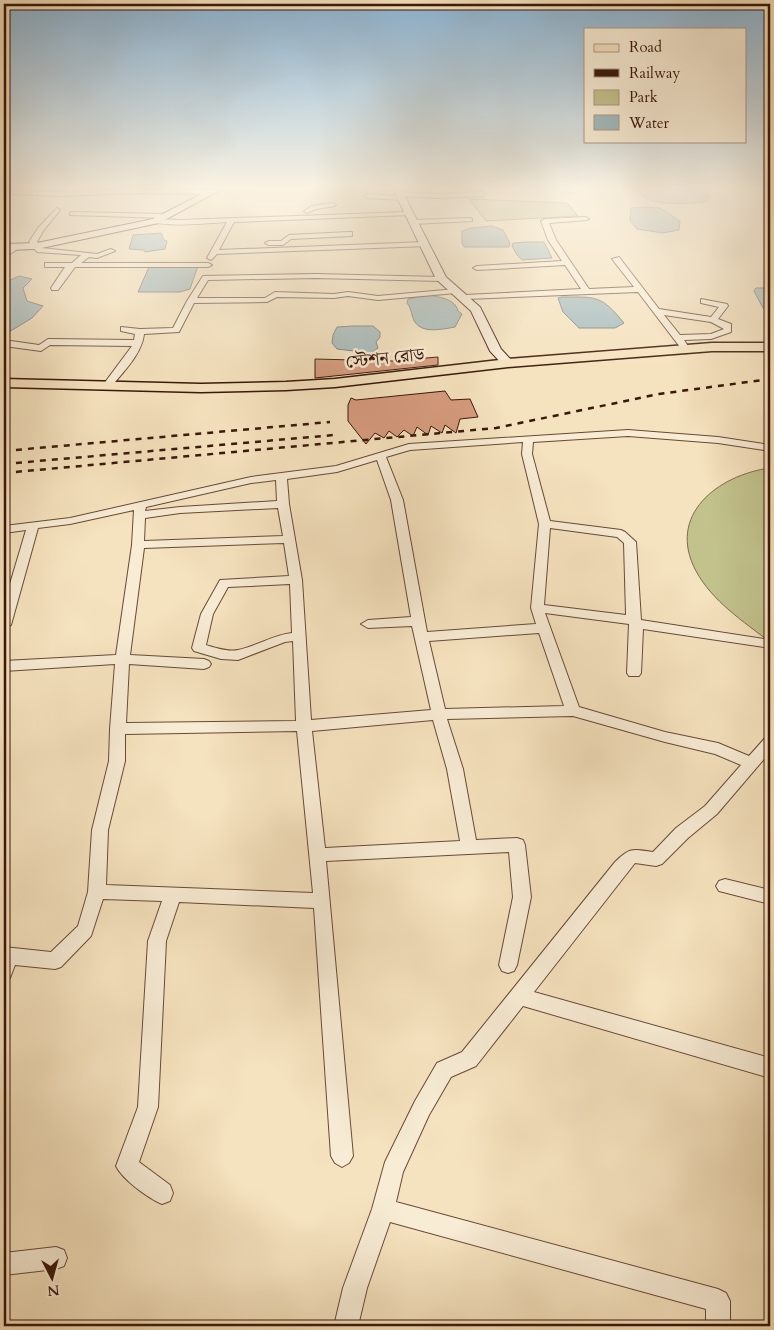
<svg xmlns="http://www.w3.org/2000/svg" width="774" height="1330" viewBox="0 0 774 1330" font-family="Cardo,'Noto Serif Bengali',serif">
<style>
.green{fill:#c2c28d;stroke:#7e6c4b}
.water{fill:#a3babd;stroke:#797975}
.building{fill:#d79c7e;stroke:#391709}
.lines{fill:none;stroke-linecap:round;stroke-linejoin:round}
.street-casing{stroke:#684a36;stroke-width:2}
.secondary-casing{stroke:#391709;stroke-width:2}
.primary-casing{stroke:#391709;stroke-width:3}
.street{fill:#f8ecd5;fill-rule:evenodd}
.secondary{fill:#f8ecd5;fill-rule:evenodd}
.primary{fill:#f5e2be;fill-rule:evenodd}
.rail{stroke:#391709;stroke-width:2.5;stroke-dasharray:6 6;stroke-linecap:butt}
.labels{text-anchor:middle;stroke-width:5;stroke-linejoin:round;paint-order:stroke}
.far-street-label{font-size:18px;fill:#391709;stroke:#f8ecd5}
</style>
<rect width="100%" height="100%" fill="#f5e2be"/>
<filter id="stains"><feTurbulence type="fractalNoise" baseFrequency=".004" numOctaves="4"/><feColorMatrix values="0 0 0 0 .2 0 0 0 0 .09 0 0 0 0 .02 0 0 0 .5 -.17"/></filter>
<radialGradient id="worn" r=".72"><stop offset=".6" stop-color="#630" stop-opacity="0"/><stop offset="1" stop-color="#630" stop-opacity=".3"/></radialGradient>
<path class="green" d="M469,199L567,203L578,216L486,221Z
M770,468V642C744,622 712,601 696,571C666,515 718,475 770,468Z"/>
<path class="water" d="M637,189H700L710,195L706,202C687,203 647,209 637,189Z
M647,207L660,208L680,221L679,230L663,233L637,229L630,221L631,208Z
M492,226L503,230L510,243L509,247H464L462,243V231L471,228Z
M161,233L164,240L167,241L165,249L145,252L144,250L129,249L133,235Z
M527,242H544L552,258L522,260L517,255L512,246L513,243Z
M198,266L190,289L180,292H138L149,267Z
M19,276L32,279L23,288L27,301L43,306L32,318L4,335V283Z
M756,288H770V312L763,308L754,291Z
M429,295C439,297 456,299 458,311L462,314L455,327C444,329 422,334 415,322C411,316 412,309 407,303L408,299Z
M562,297C597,297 601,295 624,323L615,328H579L563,312L558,298Z
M352,326H373L380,332V337L376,342L378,348L371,353L337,349L332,343L333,335L337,327Z"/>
<path class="building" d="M438,357V365L315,378V359L392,361Z
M445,391L451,400L470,399L478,417L460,419L456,433L445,425L442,433L431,426L428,435L417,427L413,436L404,430L397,437L389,431L384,438L375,433L366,444L348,421V405L351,398L356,400Z"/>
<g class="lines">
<defs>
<path id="street" d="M12,189H19L18,191C81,192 145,189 209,190L212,192L209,194L138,193L60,196L10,194Z
M566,189H572L574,192L569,193Z
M399,192L438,194L483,192L486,194L483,196L438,198L402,196L404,198L401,200L367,198L364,196L367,194L398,196L396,194Z
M333,203L336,205L335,206L316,209L307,213L304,211L312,206Z
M57,208L60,210L43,231L37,242L42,248L97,254L111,249L115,251L97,258L89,257L81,263H208L212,265L208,267H75L58,290H52L51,288L65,267H45V263H72L81,255L37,252L29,242L38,228Z
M72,212L165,214L168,216L165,218L70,215V213Z
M408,212L411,214L410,215L234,222L219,250L425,242L429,244L428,246L217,254L211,260L207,258L227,222C212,223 163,228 152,221L156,219L180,220Z
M585,217L589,219L587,220L549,223L556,240L589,289L634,287L612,259L619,257L659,309L711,317L719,307L701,303V299L727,304L728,306L718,319L731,324V332L711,339L684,340L690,349L689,351H683L638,292L465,299L461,297L465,295L581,289L565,265L477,270L473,268L477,266L562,261L548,240L541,221L545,219ZM664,315L711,322L724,329L711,334L680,335Z
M470,218L472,219V221L413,224L409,222L413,220Z
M349,232H352V236L291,239L283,245H269L265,243L269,241H281L289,235Z
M15,244L22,246L4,258V253Z
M316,274L441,277L445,279L441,281L316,278L208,280L197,298H265L275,292L334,294L348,292L378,296L456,289L460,291L456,293L378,300L348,296L334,298L277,297L267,302L194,303L179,332L144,334C142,354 123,372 111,387L108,388L103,385L132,346L50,345L41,351L4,346V340L39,345L48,339L134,340L135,334L121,331V327L140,329L173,328L187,301L203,276Z
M628,430L718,437L770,445V451L718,443L628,436L533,442L532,454L550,521L621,530L625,532L636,542L641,620L770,640V648L643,629L641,673L639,676H629L627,673L629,624L545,613L579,707L665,732L718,743L749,756L765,738L770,736V752L717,814L688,838L662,864L656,866L635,863L534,992L770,1058V1078L523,1006L476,1066L451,1077L429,1115L403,1172L396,1202L718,1289L726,1293L730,1301V1326H706V1309L390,1222L367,1288L358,1326H334L343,1288L372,1209L385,1162L415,1101L437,1063L462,1052L615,862C630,847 633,849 653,852L676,828L705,806L741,765L715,754L665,742L573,716L447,719L463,769L476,840L517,838L523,840L525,845L531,897L517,965L514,971L508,973L502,971L499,965L513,897L509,852L326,861L353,1156L349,1163L342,1167L335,1163L331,1156L314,908L179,902L166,941L158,1107L139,1162L170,1185L173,1193L170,1201L162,1204C148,1198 122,1179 116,1166L138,1107L148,941L162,901L103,899L91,936L61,967L55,969L15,965L10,978L4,980V947L51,952L78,926L88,892L92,830L109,761L110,729L115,664L4,671V661L116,655L132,545L134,510L70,524L38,528L11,625L4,629V604L26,530L4,533V526L70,518L251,477L336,466L409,444ZM523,442L522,454L539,524L531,608L536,624L427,632L403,500L386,457L410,450ZM377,460L391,500L411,617L368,620L361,624L368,628L412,626L431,710L311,720L302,580L289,504L287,479L337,472ZM276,480L277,501L180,507L145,511L146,507L251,483ZM278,508L283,536L144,541L145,518L180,513ZM550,528L617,537L624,543L626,615L544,605ZM284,543L289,576L220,580L201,614L192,648L194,651L221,659L238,660L285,642L293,641L296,721L126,723L129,664L204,669L209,667L211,664L209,661L204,659L130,655L144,548ZM290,584L292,633C273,635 257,646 238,650C228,652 216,648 206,645L213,614L228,587ZM539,633L564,706L445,709L429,641ZM433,720L447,769L460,841L325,848L312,731ZM297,731L313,893L106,885L108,830L125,761V734Z
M725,879L770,890V904L719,891L716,886L719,881Z
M56,1247L64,1250L67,1258L64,1266L56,1269L4,1275V1253Z"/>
<path id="secondary" d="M211,189H222L159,223L37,249L4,250V244L37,243L153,219Z
M393,189H401L446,277L480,307L501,349L514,363L512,366H504L490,351L471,311L436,279Z"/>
<path id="primary" d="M712,343H770V351H712L508,367L335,387L286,390L201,392L4,387V379L201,384L286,382L335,379L508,359Z"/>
</defs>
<use href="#street" class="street-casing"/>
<use href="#secondary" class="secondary-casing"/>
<use href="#primary" class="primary-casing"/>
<use href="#street" class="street"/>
<use href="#secondary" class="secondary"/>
<use href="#primary" class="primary"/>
<path class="rail" d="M4,451L330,422
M4,464L334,435
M4,473L496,428L659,394L770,379"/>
</g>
<linearGradient id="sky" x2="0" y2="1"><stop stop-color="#8cb6d7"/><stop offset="0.5" stop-color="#faf2e2"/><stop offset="1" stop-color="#faf2e2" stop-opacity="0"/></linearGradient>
<rect width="774" height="375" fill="url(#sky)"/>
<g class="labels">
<g class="far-street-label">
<text transform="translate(385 358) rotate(-6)" y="6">স্টেশন রোড</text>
</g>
</g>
<rect width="774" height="1330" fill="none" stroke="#f5e2be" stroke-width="20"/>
<rect x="5" y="5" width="764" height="1320" fill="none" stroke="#391709" stroke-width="2.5"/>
<rect x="10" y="10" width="754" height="1310" fill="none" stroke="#391709"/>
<rect x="584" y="28" width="162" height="115" fill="#f8ecd5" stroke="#ac9783"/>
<rect x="594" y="44" width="25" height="8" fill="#f5e2be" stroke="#ac9783"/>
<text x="629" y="52" font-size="15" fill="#391709">Road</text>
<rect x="594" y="69" width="25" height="8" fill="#391709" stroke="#ac9783"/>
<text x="629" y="78" font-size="15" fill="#391709">Railway</text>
<rect x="594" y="90" width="25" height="15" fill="#c2c28d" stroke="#ac9783"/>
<text x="629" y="102" font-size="15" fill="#391709">Park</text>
<rect x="594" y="115" width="25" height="15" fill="#a3babd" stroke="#ac9783"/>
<text x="629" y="128" font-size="15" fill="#391709">Water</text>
<g transform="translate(52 1278) rotate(174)" stroke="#f8ecd5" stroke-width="4" paint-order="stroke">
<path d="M0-4L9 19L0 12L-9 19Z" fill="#391709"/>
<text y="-8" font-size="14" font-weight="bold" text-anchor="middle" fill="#391709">N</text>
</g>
<rect width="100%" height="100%" filter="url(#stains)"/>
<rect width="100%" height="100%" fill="url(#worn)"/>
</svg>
